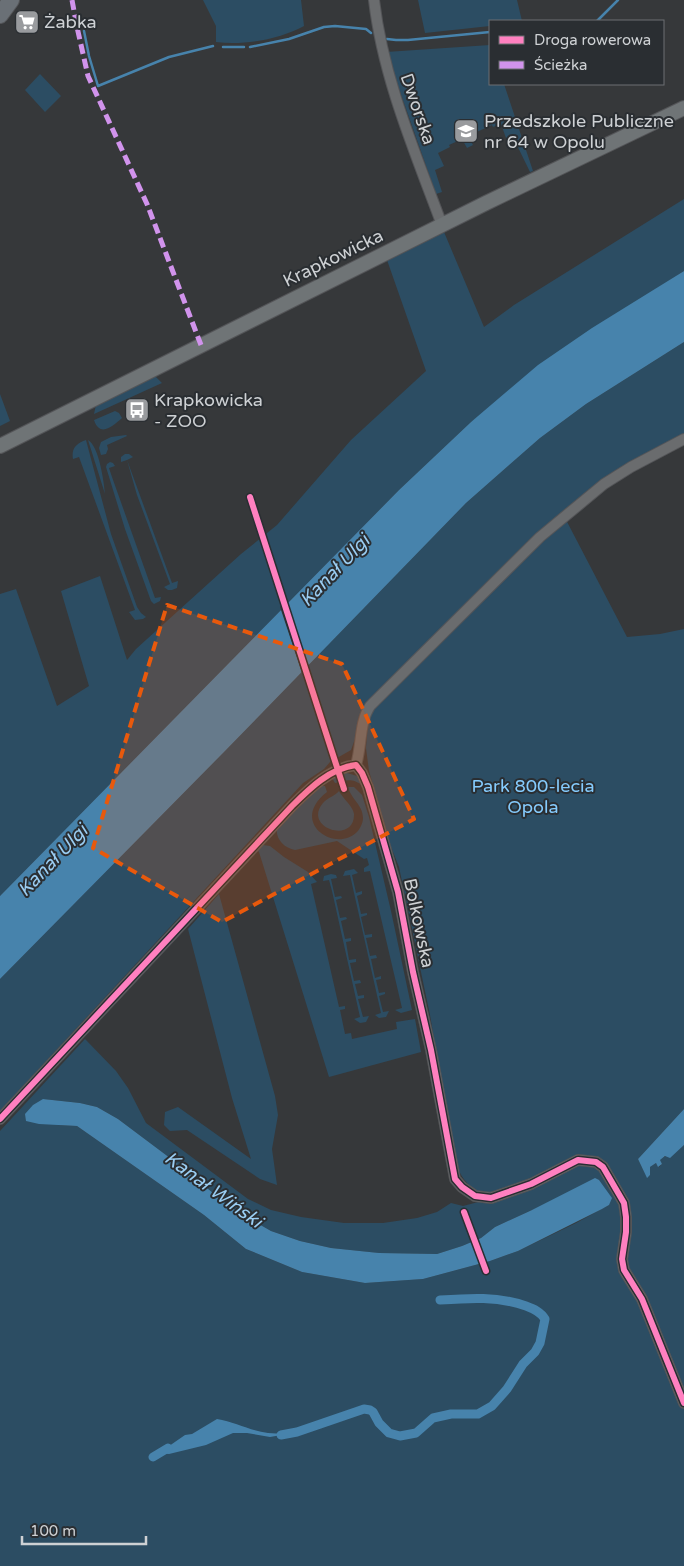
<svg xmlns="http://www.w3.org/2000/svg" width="684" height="1566" viewBox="0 0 684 1566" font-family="'Varela Round',sans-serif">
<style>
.green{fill:#2c4d63;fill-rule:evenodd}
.water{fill:#4783ac}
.pier{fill:#36383a}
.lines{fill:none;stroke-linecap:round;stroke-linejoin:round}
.stream{stroke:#4783ac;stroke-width:2.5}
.canal{stroke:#4783ac;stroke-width:9}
.street-casing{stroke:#545558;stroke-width:12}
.secondary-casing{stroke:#545558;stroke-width:16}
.primary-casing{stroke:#545558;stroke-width:18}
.street{stroke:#6a6c6e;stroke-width:10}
.secondary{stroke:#6f7476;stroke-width:14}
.primary{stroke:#6a7076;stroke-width:16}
.quiet{stroke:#d193ec;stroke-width:5;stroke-dasharray:10 5;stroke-linecap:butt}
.cycleway-casing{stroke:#2a2e32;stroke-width:9}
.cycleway{stroke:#ff80c0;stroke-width:6}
.marked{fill:#e8590c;fill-opacity:0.2;stroke:#e8590c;stroke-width:4;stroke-dasharray:10 6;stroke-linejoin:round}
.labels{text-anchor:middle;stroke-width:4;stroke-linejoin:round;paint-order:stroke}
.poi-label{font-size:18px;fill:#ced1d4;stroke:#2a2e32;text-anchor:start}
.street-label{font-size:18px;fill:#ced1d4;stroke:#2a2e32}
.park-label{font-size:18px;fill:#85cbfd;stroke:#2a2e32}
.water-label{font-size:19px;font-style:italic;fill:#9acdf2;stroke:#2a2e32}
</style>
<rect width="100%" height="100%" fill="#36383a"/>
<path class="green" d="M203,0H301L304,26C280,39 244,46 216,42V26Z
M418,0H517L522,21H490V26L425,33Z
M490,45V84H504L533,171L530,172L512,135L506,138L501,124L493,127L492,125L468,136L473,145L467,148L462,139L449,145L450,147L438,153L444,166L435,170L442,192L436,194L386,52Z
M40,74L61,96L45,112L25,90Z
M684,199V271L659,287L471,422L399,490L0,896V594L16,589L57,706L89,686L61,591L100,576L127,660L136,649L241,554L277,525L351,440L426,371L387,260L444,232L484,327L514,305Z
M684,342V439L658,452L564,516L627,637L660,634L684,629V1109L638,1159L647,1177L650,1175V1167L656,1163L659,1167L662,1164L659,1160L684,1145V1566H0V1131L85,1039L116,1071L128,1088L146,1123L248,1199L271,1210L301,1217L344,1223H383L417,1218L437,1212L451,1203L463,1206L482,1201V1194C467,1185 462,1179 455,1162L430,1015L399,867L391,847L369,771L366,748L368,721L365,713L359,716L355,739L351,750L330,762L324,769L303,783L0,1111V979L226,750L466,503L540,438L586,404ZM43,1099L80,1103L97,1107L118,1119L178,1164L230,1207L252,1220L271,1231L300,1241L331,1248L378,1253L437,1254L462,1246L481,1238L495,1227L532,1210L609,1205L576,1223L518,1251L490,1261L423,1279L365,1283L302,1272L246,1249L204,1215L77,1126L58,1125Z
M155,376L162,383L94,414L96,405Z
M0,394L10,421L0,426Z
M115,411L119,413L122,418C113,426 100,438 94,420Z
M126,435L127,436L107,445L108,449L106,454L101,455L99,448L101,442L111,437Z
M86,440L111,534L137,607L141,613L146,617L143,619L135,620L129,612L135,610L79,457L73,459C71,448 77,443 86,440Z
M88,440C99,446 104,482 105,494Z
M125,454H129L133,457L127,460L172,583L178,581L177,588L172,590H168L164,587L170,584L137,495L127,460L121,462V457Z
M110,462L113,463L115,466L109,468L112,477L155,598L161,597L160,601L154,604L151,601L125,529L106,467L107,464Z
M344,772L357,776L361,779L362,785C350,777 347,781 335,783L332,778Z
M319,786H325L327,792C288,822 335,854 357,832C360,829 363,823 363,818C363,805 351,799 348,787H354L362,795L369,817L391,911L412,1010L401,1013L395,1010L402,1008L370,871L364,872V868L369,865L367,858L364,859L337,841L295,850C284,848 275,839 277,827Z
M339,791C343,799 353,806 354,814C355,845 302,828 323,803C327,798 335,796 339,791Z
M263,845L270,846L284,857L308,872L317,882L311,884L339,1007L345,1006V1009L340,1010L345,1034L351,1033L352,1039L397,1029L396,1022L415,1019L421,1052L329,1077L259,852L256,849Z
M354,869L358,873L352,875L356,893L362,891V894L357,896L361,914L367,913V915L361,917L365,935L372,934V937L366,938L370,956L376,955L377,958L371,959L375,978L381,976V979L376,980L379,993L385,992V994L379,996L383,1012L389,1011L386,1017L379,1018L375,1015L381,1013L350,875L343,876L345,871Z
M331,874L336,875L337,878L331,879L335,897L341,896L342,898L336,900L340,918L346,917L347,919L341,921L345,939L351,938V941L346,942L349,960L356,959V962L350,963L354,981L360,980L361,983L355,984L358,996L364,995V998L358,999L363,1017L369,1016L366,1022L360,1023L354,1019L360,1017L332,891L329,880L323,881L324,876Z
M219,894L275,1096L278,1115L272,1149L277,1185L260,1179L187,1130L170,1131L164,1125L165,1112L178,1107L251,1159L232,1098L188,929Z"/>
<path class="water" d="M684,271V342L586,404L540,438L466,503L226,750L0,979V896L399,490L471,422L538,365L592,328Z
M43,1099L80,1103L97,1107L118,1119L178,1164L230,1207L252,1220L271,1231L300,1241L331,1248L379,1253L437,1254L462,1246L481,1238L495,1227L532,1210L595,1178L599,1180L612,1198L609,1205L602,1209L518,1251L490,1261L423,1279L365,1283L302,1272L246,1249L204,1215L77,1126L39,1124L26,1121L25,1114L33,1105Z
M684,1109V1145L670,1158L665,1156L660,1160L662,1164L658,1167L656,1163L650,1167V1175L647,1178L638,1159Z
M217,1419C235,1422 251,1431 268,1433C276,1434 285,1433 293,1433L270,1437L247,1433H233L206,1445L169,1454L159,1453L185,1435L192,1434Z"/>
<path class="pier" d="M287,600L308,667L302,673L280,607Z"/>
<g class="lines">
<path class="stream" d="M597,21L618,0
M84,31L89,56L98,86L169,57L213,46
M387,39L396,40H408L490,32
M223,47H244
M250,47L289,39L324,27L335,26L366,29L371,33"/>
<path class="canal" d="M281,1435L297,1432L364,1409L370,1410L373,1412L379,1423L389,1433L400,1436L416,1433L433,1418L451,1414H478L492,1406L507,1389L523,1364L535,1352L540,1343L545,1319C541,1312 534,1309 526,1306C498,1296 469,1298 440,1300
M153,1457L168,1448"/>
<defs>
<path id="street" d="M374,0C383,78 415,152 442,225
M356,765C362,745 359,723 370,706L540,537L604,484L631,467L684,439
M0,1119L292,806C309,789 330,768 356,765L362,773L368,787L398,892L413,972L431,1050L455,1179L462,1187L475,1196L491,1198L531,1184L578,1160L596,1162L603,1167L624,1203L626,1217V1232L622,1259L624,1270L642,1299L684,1403"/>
<path id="secondary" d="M0,446L486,203L684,108"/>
<path id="primary" d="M0,15L11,0"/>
</defs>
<use href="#street" class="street-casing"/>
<use href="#secondary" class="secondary-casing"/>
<use href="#primary" class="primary-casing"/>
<use href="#street" class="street"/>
<use href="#secondary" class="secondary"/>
<use href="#primary" class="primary"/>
<path class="quiet" d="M72,0L77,27L88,76L147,204L201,345"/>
<defs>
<path id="cycleway" d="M250,497L344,789
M0,1119L292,806C309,789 330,768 356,765L362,773L368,787L398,892L413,972L431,1050L455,1179L462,1187L475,1196L491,1198L531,1184L578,1160L596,1162L603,1167L624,1203L626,1217V1232L622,1259L624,1270L642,1299L684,1403
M464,1212L486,1271"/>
</defs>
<use href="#cycleway" class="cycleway-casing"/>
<use href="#cycleway" class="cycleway"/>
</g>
<path class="marked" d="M167,605L342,664L414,819L222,922L93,848Z"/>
<defs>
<symbol id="supermarket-square" viewBox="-11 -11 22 22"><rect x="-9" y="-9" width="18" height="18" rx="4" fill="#999b9e" stroke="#2a2e32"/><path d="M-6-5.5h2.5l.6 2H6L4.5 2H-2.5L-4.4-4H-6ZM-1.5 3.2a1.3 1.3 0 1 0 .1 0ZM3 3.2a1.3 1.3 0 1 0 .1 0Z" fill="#fff"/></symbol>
<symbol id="school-square" viewBox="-11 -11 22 22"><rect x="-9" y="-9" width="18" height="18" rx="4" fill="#999b9e" stroke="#2a2e32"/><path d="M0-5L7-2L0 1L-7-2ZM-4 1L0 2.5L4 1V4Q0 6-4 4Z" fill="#fff"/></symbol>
<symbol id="bus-square" viewBox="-11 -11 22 22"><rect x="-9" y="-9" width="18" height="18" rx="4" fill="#999b9e" stroke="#2a2e32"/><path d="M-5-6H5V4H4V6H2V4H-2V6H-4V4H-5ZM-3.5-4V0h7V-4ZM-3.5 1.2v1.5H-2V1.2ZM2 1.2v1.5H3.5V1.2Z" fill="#fff"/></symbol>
</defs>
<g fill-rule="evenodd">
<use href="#supermarket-square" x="13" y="8" width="28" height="28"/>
<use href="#school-square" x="452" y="117" width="28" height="28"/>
<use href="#bus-square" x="123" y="396" width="28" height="28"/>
</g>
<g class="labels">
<g class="poi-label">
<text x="44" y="28">Żabka</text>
<text x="484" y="127">Przedszkole Publiczne<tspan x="484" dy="21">nr 64 w Opolu</tspan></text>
<text x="154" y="406">Krapkowicka<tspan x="154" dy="21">- ZOO</tspan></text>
</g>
<g class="street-label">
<text transform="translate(418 109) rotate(71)" y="6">Dworska</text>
<text transform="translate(333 258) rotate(-26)" y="6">Krapkowicka</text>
<text transform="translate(419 923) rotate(78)" y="6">Bolkowska</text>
</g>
<g class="park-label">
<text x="533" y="792">Park 800-lecia<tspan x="533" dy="21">Opola</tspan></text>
</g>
<g class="water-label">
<text transform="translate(334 570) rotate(-46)" y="7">Kanał Ulgi</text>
<text transform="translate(52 860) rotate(-46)" y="7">Kanał Ulgi</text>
<text transform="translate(214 1189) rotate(36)" y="7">Kanał Wiński</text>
</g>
</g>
<rect x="489" y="20" width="175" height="65" fill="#2a2e32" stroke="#6c6f73"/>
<rect x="499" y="36" width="25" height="8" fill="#ff80c0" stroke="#6c6f73"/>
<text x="534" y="45" font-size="15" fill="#ced1d4">Droga rowerowa</text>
<rect x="499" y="61" width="25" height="8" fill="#d193ec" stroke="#6c6f73"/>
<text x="534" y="70" font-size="15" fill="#ced1d4">Ścieżka</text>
<path d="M22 1536v8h124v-8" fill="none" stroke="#ced1d4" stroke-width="2.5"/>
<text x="30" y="1536" font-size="15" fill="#ced1d4" stroke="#2a2e32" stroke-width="4" paint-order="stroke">100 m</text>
</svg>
